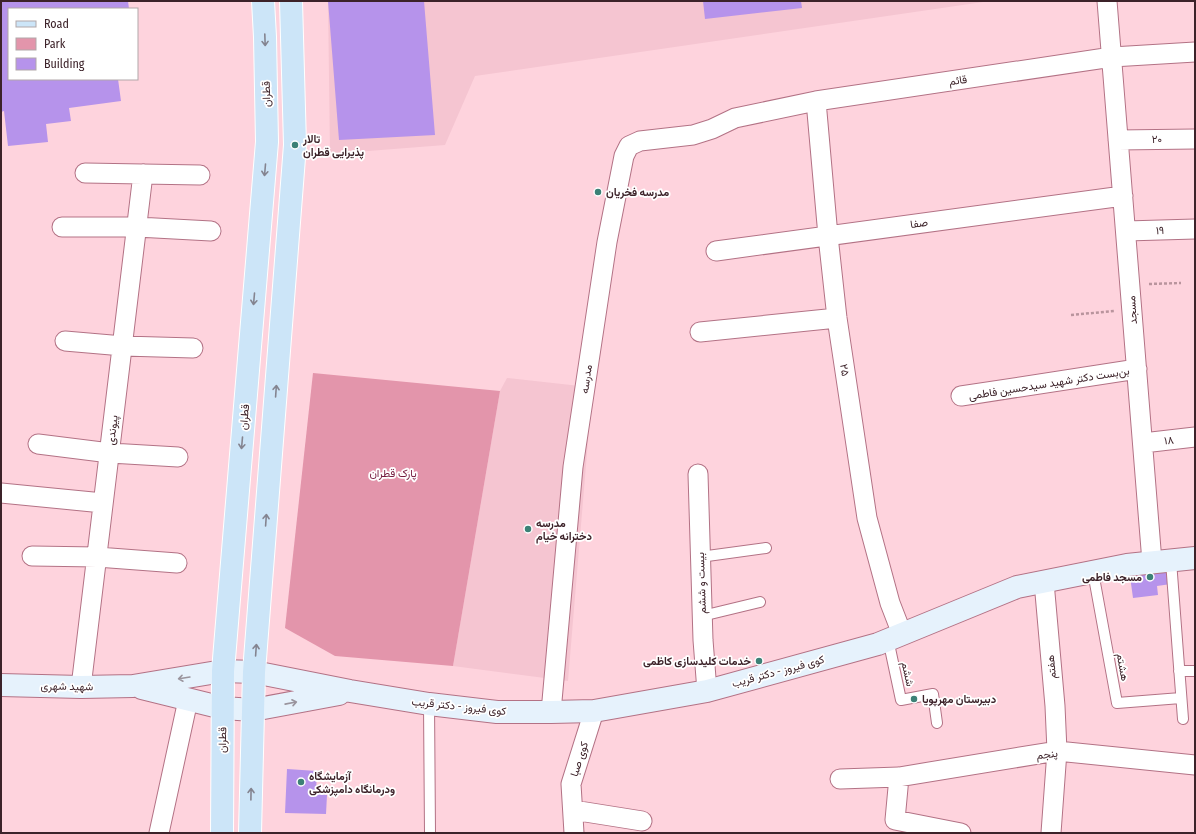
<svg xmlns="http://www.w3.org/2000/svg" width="1196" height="834" viewBox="0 0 1196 834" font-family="'Fira Sans Condensed',Vazirmatn,sans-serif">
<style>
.built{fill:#f5c5d1}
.green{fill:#e395ab}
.building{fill:#b693eb}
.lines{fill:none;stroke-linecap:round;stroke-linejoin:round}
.lane-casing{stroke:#b37285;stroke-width:12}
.street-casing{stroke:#b37285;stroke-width:21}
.secondary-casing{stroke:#b37285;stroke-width:24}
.primary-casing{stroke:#fff;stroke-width:24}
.path{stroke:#b9949d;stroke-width:2.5;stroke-dasharray:3 2;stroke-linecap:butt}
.lane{stroke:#fff;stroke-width:10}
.street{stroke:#fff;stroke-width:19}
.secondary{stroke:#e6f2fc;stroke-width:22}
.primary{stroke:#cce5f8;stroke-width:22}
.oneway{stroke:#848490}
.oneway2{stroke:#9a949d}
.poi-dot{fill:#3c8176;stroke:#fff;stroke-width:1.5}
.labels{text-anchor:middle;stroke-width:3.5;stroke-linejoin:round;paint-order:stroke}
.street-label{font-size:11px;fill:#3c2229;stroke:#fff}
.poi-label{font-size:11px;font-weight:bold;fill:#3c2229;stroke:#fff;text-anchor:start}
.park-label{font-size:11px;fill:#751a3e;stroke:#fff}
</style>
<rect width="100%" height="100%" fill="#fed3dd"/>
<path class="built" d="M328,1H990L475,76L445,145L330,154Z
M507,378L589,387L592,393L568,681L453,666L500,391Z"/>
<path class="green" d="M313,373L500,391L453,666L335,656L285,628Z"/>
<path class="building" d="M1,1H128L129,9H9V79H118L121,101L69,108L71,121L46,124L48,142L8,146L4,111L1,112Z
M328,1H424L435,135L339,140Z
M703,1H801L802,8L705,19Z
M1169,565L1171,584L1157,586L1158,595L1133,598L1129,569Z
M287,769L317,771L316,793L327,795L326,814L285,813Z"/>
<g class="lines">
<defs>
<path id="lane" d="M700,557L766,548
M1171,561L1183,719
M1093,572L1117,703L1181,698
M702,616L760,602
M888,639L901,700L933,694L937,723
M1179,671H1195
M429,704L430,833"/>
<path id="street" d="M1107,1L1152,562
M816,101L828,236L837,318L867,518L890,603L902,634
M1118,140L1195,139
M85,173L200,175
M62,227H137L211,231
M1126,231L1195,229
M716,251L1123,196
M700,332L837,318
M65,341L123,346L193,348
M961,396L1137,369
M1143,443L1195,437
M38,444L110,453L178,457
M698,474L703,640L707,691
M1,493L103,503
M32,556L97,557L177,563
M1044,582L1055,706L1057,751L1051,833
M81,687L143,174
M551,712L573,467L607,242L624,156L629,146L640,141L693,135L712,129L735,118L816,101L1112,57L1195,52
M899,777L895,820L961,833
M840,779L899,777L1057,751L1195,765
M573,810L642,821
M159,833L188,700
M574,833L571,784L594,711"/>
<path id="secondary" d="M1,685L81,687L133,686L223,671L254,672L350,691L429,704L497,712H551L594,711L707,691L878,644L1017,587L1127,565L1195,558
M142,688L223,708L253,710L339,694"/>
<path id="primary" d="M222,833L223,671L267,142L265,37L263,1
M250,833L254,672L295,145L291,1"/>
</defs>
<use href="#lane" class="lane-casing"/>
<use href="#street" class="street-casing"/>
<use href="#secondary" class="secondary-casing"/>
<use href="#primary" class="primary-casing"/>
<path class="path" d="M1149,284L1181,283
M1071,315L1114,311"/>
<use href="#lane" class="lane"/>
<use href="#street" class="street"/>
<use href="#secondary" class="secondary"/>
<use href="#primary" class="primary"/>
</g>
<defs><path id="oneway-shaft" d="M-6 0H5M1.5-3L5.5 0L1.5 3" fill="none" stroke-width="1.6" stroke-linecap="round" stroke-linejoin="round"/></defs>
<g class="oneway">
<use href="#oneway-shaft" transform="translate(265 40) rotate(88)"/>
<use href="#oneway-shaft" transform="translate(265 170) rotate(95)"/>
<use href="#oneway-shaft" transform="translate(254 299) rotate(95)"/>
<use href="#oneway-shaft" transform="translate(276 391) rotate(-86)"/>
<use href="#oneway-shaft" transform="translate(242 443) rotate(95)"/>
<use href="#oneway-shaft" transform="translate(266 520) rotate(-86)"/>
<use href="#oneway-shaft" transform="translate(256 650) rotate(-86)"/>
<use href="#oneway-shaft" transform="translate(251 794) rotate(-89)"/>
</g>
<g class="oneway2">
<use href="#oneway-shaft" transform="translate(184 678) rotate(171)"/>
<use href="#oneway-shaft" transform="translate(291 703) rotate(-11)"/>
</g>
<g class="poi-dot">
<circle cx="295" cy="145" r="4"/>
<circle cx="598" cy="192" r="4"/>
<circle cx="528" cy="529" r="4"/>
<circle cx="1150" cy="577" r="4"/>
<circle cx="759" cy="661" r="4"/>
<circle cx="914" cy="699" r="4"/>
<circle cx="301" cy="782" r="4"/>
</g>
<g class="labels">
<g class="street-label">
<text transform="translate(958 80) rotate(-8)" y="4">قائم</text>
<text transform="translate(266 94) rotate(-91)" y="4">قطران</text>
<text transform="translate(1157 139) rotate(-1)" y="4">۲۰</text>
<text transform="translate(919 223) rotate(-8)" y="4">صفا</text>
<text transform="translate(1160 230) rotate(-2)" y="4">۱۹</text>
<text transform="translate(1132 310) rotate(-94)" y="4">مسجد</text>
<text transform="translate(845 370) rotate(81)" y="4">۲۵</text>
<text transform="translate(586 379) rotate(-82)" y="4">مدرسه</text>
<text transform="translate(1049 383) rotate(-9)" y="4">بن‌بست دکتر شهید سیدحسین فاطمی</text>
<text transform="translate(244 417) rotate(-85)" y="4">قطران</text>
<text transform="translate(112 430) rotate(-83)" y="4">پیوندی</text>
<text transform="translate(1169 440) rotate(-6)" y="4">۱۸</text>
<text transform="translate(701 583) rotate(-92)" y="4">بیست و ششم</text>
<text transform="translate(1051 667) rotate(-95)" y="4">هفتم</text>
<text transform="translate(1123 667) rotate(80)" y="4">هشتم</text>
<text transform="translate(778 671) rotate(-15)" y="4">کوی فیروز - دکتر قریب</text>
<text transform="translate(908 674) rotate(78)" y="4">ششم</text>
<text transform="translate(67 686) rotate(1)" y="4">شهید شهری</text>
<text transform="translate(459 706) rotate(6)" y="4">کوی فیروز - دکتر قریب</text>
<text transform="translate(222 740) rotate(-89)" y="4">قطران</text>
<text transform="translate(1047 754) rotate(-7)" y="4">پنجم</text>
<text transform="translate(579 759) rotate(-72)" y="4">کوی صبا</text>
</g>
<g class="poi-label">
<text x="303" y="143">تالار<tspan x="303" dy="13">پذیرایی قطران</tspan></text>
<text x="606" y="196">مدرسه فخریان</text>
<text x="536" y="527">مدرسه<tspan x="536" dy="13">دخترانه خیام</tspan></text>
<text x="1142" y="581" text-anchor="end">مسجد فاطمی</text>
<text x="751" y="665" text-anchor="end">خدمات کلیدسازی کاظمی</text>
<text x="922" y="703">دبیرستان مهرپویا</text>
<text x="309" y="780">آزمایشگاه<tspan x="309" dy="13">ودرمانگاه دامپزشکی</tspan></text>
</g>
<g class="park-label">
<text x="393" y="477">پارک قطران</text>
</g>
</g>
<rect width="1196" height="834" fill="none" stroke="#3c2229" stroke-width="4"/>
<rect x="8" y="8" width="130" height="72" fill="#ffffff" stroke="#b1a7a9"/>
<rect x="16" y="21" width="20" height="6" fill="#cce5f8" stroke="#b1a7a9"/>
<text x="44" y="28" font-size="12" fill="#3c2229">Road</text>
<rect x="16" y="38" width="20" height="12" fill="#e395ab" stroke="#b1a7a9"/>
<text x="44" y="48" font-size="12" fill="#3c2229">Park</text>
<rect x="16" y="58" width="20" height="12" fill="#b693eb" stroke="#b1a7a9"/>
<text x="44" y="68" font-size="12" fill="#3c2229">Building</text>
</svg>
